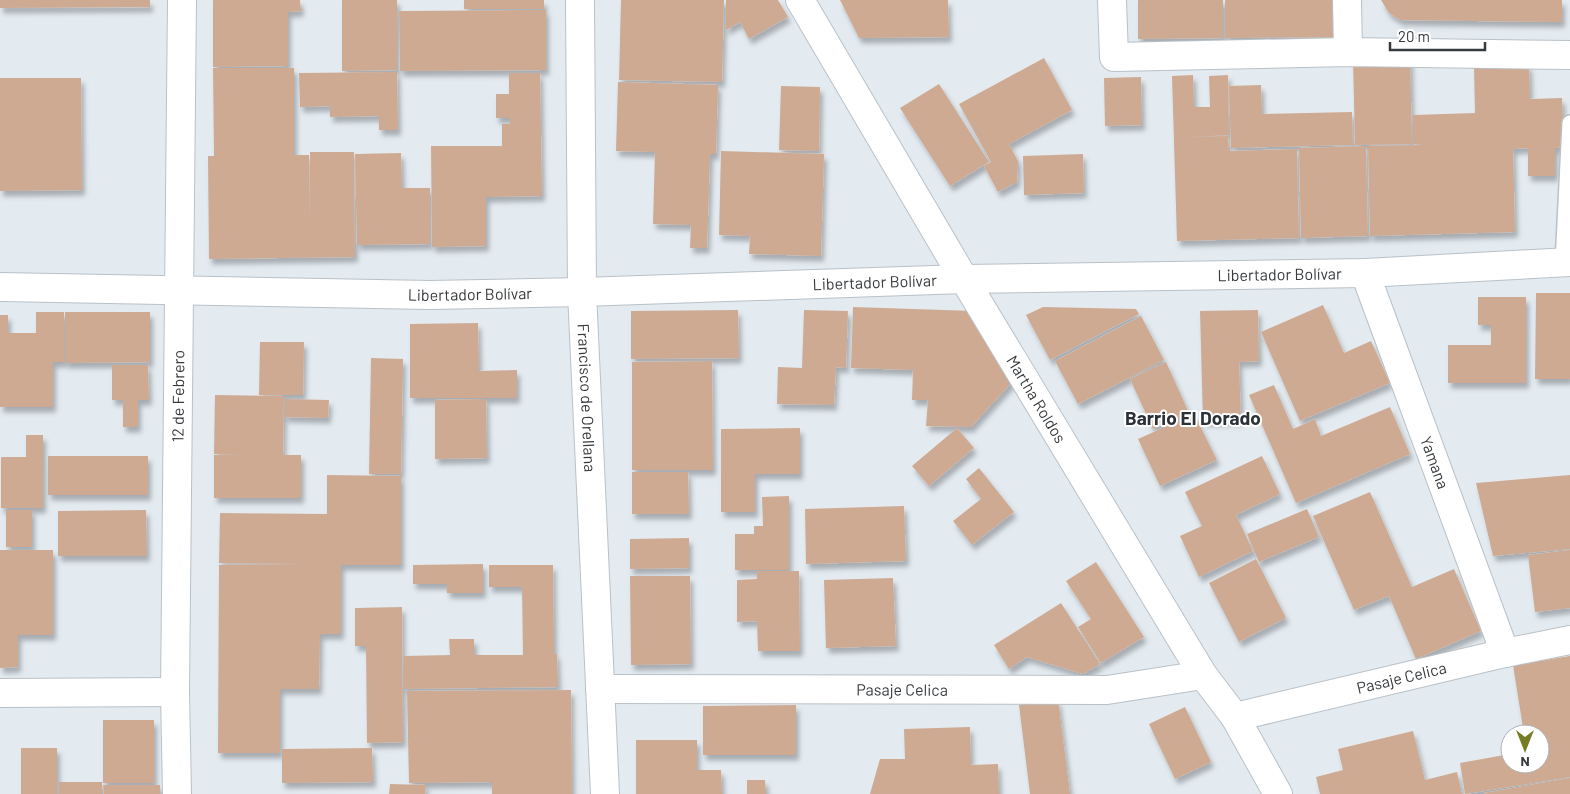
<svg xmlns="http://www.w3.org/2000/svg" width="1570" height="794" viewBox="0 0 1570 794" font-family="Barlow,sans-serif">
<style>
.building{fill:#cfaa92;filter:url(#shadow)}
.lines{fill:none;stroke-linecap:round;stroke-linejoin:round}
.service-casing{stroke:#b9c1c7;stroke-width:18}
.minor-casing{stroke:#b9c1c7;stroke-width:30}
.service{stroke:#fff;stroke-width:15}
.minor{stroke:#fff;stroke-width:28}
.labels{text-anchor:middle;stroke-width:4;stroke-linejoin:round;paint-order:stroke}
.street-label{font-size:16px;fill:#373a3d;stroke:#fff}
.quarter-label{font-size:19px;font-weight:bold;fill:#2b3136;stroke:#fff}
</style>
<defs>
<filter id="shadow"><feDropShadow dx="3" dy="5.5" stdDeviation="2.5" flood-color="#0004"/></filter>
</defs>
<rect width="100%" height="100%" fill="#e3ebf1"/>
<path class="building" d="M0,0H150V7L0,8Z
M213,0H300L301,11L288,12V66L213,67Z
M342,0H397V70L342,71Z
M464,0H544V9H464Z
M621,0H724L722,82L619,80Z
M726,0H778L788,17L749,39L740,22L726,30Z
M840,0H948L949,37L859,38Z
M1138,0H1223V38L1138,39Z
M1225,0H1340L1341,37L1225,38Z
M1381,0H1562V22L1400,20L1389,13Z
M546,10V70L400,71L399,11Z
M1044,58L1072,110L1009,144L1018,161L1017,182L998,192L984,166L991,162L959,104Z
M1410,58L1412,144L1355,145L1353,59Z
M1529,65L1530,99L1562,98L1564,147L1555,148V176H1528V148L1513,149L1515,232L1370,236L1368,146L1424,145L1413,144V115L1475,113L1474,66Z
M213,68H294V155H309V223L310,152H354L355,257L209,259L208,156H214Z
M397,72L398,130H379V116L330,117V106L300,107L299,73Z
M509,73H540L542,196L486,197V246L432,247L431,146H502V124H510V118H496V94H509Z
M1193,75L1194,107H1210L1209,76L1228,75L1229,135L1191,137L1228,136L1229,151L1297,149L1299,238L1177,241L1172,76Z
M1141,77L1142,125L1105,126L1104,78Z
M0,78H81L82,190L0,191Z
M618,82L718,85L716,154H710L707,248H690L691,225L653,224L655,152L616,151Z
M939,84L989,162L950,186L900,108Z
M1261,85L1262,114L1352,112L1353,145L1231,148L1229,86Z
M781,86L820,87L819,151L779,150Z
M1366,146L1368,236L1301,238L1299,148Z
M721,151L824,154L821,256L749,254L750,236L719,235Z
M401,153L402,188H430V244L357,245L355,154Z
M1083,154L1084,193L1024,195L1023,156Z
M1536,293H1570V379H1535Z
M1478,297H1526V383H1448V345H1491V325H1478Z
M1323,305L1344,353L1371,341L1390,383L1300,421L1261,332Z
M853,307L974,311L1013,381L971,427L926,426L928,400H912L913,370L851,368Z
M1043,307L1136,309L1139,314L1050,360L1026,315Z
M738,310L739,358L631,359V311Z
M804,310L848,311L846,368L836,367L834,405L777,404L778,367L802,368Z
M1258,310L1259,361L1239,362L1241,420L1203,421L1200,311Z
M36,312H64V362H53V407H0V315H8V333H36Z
M65,312H150V362L65,363Z
M1141,316L1164,360L1078,404L1055,361Z
M478,323L479,371L517,370V398H410V324Z
M260,342H304L303,395H259Z
M371,358L403,359L401,474H369Z
M712,361L713,470H632V362Z
M1166,362L1189,413L1153,429L1130,379Z
M112,365H148L149,400H138V427H123V400H112Z
M1274,385L1293,429L1315,419L1321,436L1390,407L1410,454L1296,503L1249,395Z
M215,395L284,396L283,455H301V498H214V455H239L214,454Z
M285,399L329,400L328,418L285,417Z
M486,399L487,458L435,459V400Z
M1194,414L1217,460L1160,486L1138,439Z
M800,428V474H755V512H721V429Z
M957,428L974,448L929,486L912,466Z
M26,435H43V508H1V457H26Z
M48,456H148V495H48Z
M1262,456L1280,494L1236,515L1253,551L1199,577L1180,536L1202,526L1185,492Z
M979,468L1014,512L972,545L953,521L981,499L966,479Z
M632,472H688L689,514H632Z
M327,475L401,476V565H341V634H320L319,689H280V753H218L219,565L304,564L219,563L220,513L327,514Z
M1570,475V549L1493,556L1476,483Z
M1370,492L1412,587L1454,569L1481,631L1416,659L1389,596L1354,610L1313,516Z
M789,496V570H735V534H754V526H763L762,497Z
M904,506L906,561L806,564L805,509Z
M1307,509L1319,537L1259,562L1247,534Z
M6,510H32V547H6Z
M146,510L147,556H58V511Z
M689,538V568L630,569V539Z
M0,550H53V635H18V667L0,668Z
M1570,550V608L1535,612L1528,555Z
M1256,559L1286,618L1239,642L1209,583Z
M1096,562L1144,637L1101,663L1078,627L1091,619L1066,581Z
M483,564V593H447V584H413V565Z
M489,565H553L554,654H557L558,687L404,689V656L450,655L449,639H474V655H523L522,587H489Z
M757,571H799L800,651H758L757,621L737,622V580L757,579Z
M630,576H690L691,664L631,665Z
M893,578L896,646L826,648L824,580Z
M1061,603L1100,664L1083,674L1027,657L1009,669L994,645Z
M402,607L403,742L367,743L366,646H355V608Z
M1570,656V777L1465,794L1460,763L1510,754V764H1540V734H1524L1513,665Z
M571,690L572,794H492V782L409,783L407,691Z
M1058,700L1070,794H1030L1019,705Z
M796,705V755H703V706Z
M1185,707L1211,762L1175,779L1149,724Z
M103,720H154V783H103Z
M970,727L971,765L998,764L999,794H870L880,759H905L904,729Z
M1413,731L1425,780L1457,772L1462,794H1320L1316,777L1343,770L1338,749Z
M636,740H697V770H721L722,794H636Z
M21,748H57V794H21Z
M372,748L373,782L282,783V749Z
M1570,778V794H1484V793Z
M747,780H765L766,794H747Z
M59,782H102V794H59Z
M390,784L426,785L425,794H389Z
M103,785H160V794H104Z"/>
<g class="lines">
<defs>
<path id="service" d="M1563,263L1570,123"/>
<g id="minor">
<path id="s1" d="M580,0L582,292L605,794"/>
<path id="s2" d="M800,0L964,279L1203,675L1235,717L1278,794"/>
<path d="M1112,0L1114,57L1348,52L1570,55"/>
<path d="M1347,0L1348,52"/>
<path id="s3" d="M1365,273L1505,653"/>
<path id="s4" d="M0,287L430,295L582,292L964,279L1365,273L1570,262"/>
<path id="s5" d="M600,689L1107,690L1203,675"/>
<path d="M0,693L175,692"/>
<path id="s6" d="M1235,717L1505,653L1570,640"/>
<path id="s7" d="M177,794L175,692L182,0"/>
</g>
</defs>
<use href="#service" class="service-casing"/>
<use href="#minor" class="minor-casing"/>
<use href="#service" class="service"/>
<use href="#minor" class="minor"/>
</g>
<g class="labels">
<g class="street-label">
<text dy="6" stroke="none"><textPath href="#s4" startOffset="1280">Libertador Bolívar</textPath></text>
<text dy="6" stroke="none"><textPath href="#s4" startOffset="875">Libertador Bolívar</textPath></text>
<text dy="6" stroke="none"><textPath href="#s4" startOffset="470">Libertador Bolívar</textPath></text>
<text dy="6" stroke="none"><textPath href="#s7" startOffset="398">12 de Febrero</textPath></text>
<text dy="6" stroke="none"><textPath href="#s1" startOffset="398">Francisco de Orellana</textPath></text>
<text dy="6" stroke="none"><textPath href="#s2" startOffset="464">Martha Roldos</textPath></text>
<text dy="6" stroke="none"><textPath href="#s3" startOffset="202">Yamana</textPath></text>
<text dy="6" stroke="none"><textPath href="#s6" startOffset="171">Pasaje Celica</textPath></text>
<text dy="6" stroke="none"><textPath href="#s5" startOffset="302">Pasaje Celica</textPath></text>
</g>
<g class="quarter-label">
<text x="1193" y="425">Barrio El Dorado</text>
</g>
</g>
<g transform="translate(1525 749) rotate(180)"><circle r="24" fill="#ffffff" stroke="#afb0b1"/>
<path d="M0-4L9 19L0 12L-9 19Z" fill="#777b25"/>
<text y="-8" font-size="14" font-weight="bold" text-anchor="middle" fill="#373a3d">N</text>
</g>
<path d="M1390 42v8h95v-8" fill="none" stroke="#373a3d" stroke-width="2.5"/>
<text x="1398" y="42" font-size="15" fill="#373a3d" stroke="#ffffff" stroke-width="4" paint-order="stroke">20 m</text>
</svg>
